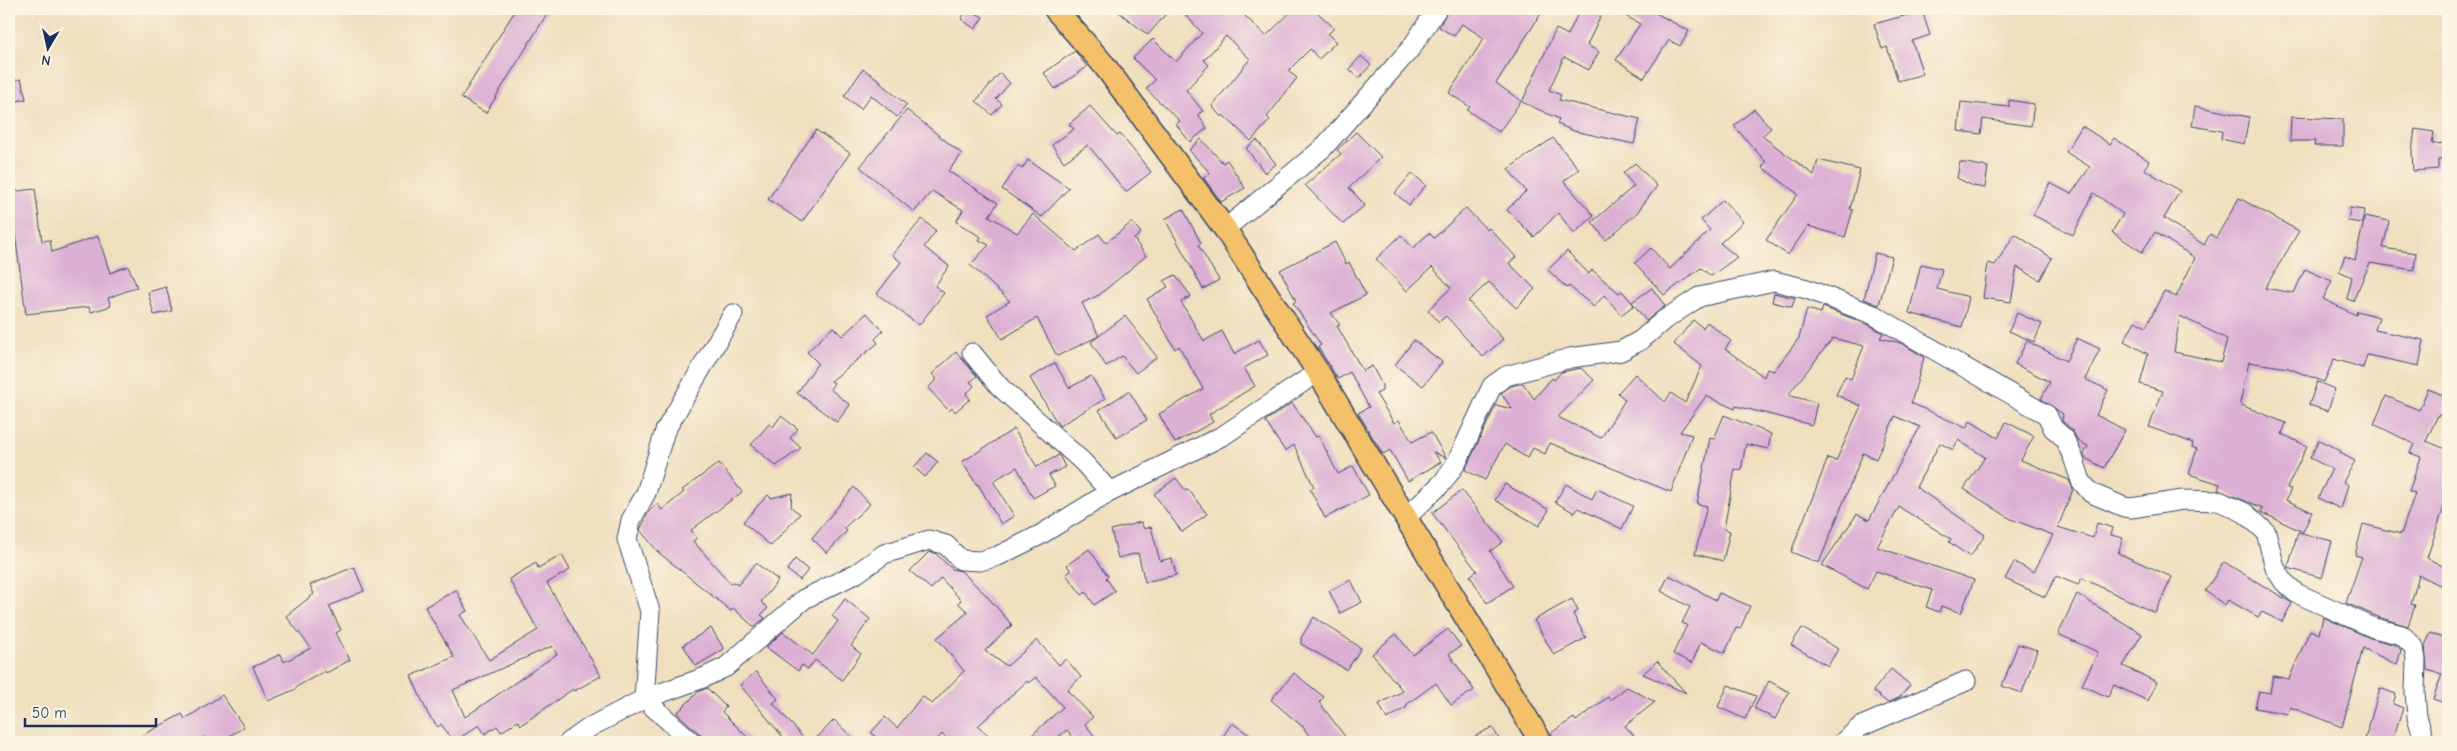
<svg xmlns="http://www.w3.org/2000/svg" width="2457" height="751" viewBox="0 0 2457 751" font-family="'Comic Neue',sans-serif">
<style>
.building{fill:#dcb0d4;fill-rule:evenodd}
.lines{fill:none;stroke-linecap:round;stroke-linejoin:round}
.minor-casing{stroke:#3b496c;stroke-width:21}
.major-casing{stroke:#3b496c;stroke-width:25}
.minor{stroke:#fff;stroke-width:19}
.major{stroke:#f4c16a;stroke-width:22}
</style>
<rect width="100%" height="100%" fill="#fcf5e5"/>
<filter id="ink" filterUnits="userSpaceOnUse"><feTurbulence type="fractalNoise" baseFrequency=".02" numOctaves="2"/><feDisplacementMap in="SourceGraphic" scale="10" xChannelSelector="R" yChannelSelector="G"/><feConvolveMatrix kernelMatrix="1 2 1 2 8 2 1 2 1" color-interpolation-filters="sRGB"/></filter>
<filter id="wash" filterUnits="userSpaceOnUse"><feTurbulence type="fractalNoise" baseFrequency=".0096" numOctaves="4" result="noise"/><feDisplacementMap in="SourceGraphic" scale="20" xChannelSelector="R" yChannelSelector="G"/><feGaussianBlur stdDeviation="1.12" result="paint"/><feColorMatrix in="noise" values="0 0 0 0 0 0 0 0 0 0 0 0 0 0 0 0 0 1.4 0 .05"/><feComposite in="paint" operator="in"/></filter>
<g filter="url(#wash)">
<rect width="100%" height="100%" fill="#f0dfbe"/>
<g id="blocks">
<path class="building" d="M516,9H550L486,113L461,98Z
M968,9L983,17L975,29L961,19Z
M1115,9H1170L1148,35Z
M1180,9H1252L1245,16L1266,36L1294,9H1314L1334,28L1328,34L1336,42L1319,59L1310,49L1288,71L1297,78L1267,117L1270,120L1251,141L1223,115L1221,117L1212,106L1250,59L1226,36L1204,60L1209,65L1186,90L1203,111L1198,114L1207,128L1190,142L1176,124L1180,121L1146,89L1155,80L1133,58L1153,39L1176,62L1202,33Z
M1448,9H1544L1496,83L1521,101L1499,132L1467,110L1470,107L1449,93L1484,38L1462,24L1454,36L1439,27Z
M1580,9H1604L1587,45L1599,52L1589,70L1564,57L1549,90L1561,95L1559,100L1640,119L1634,144L1574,131L1557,124L1559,119L1522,102L1556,29L1568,35Z
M1613,9H1648L1689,31L1680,46L1669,40L1644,78L1616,60L1640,24Z
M1922,11L1930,35L1912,41L1923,74L1898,81L1887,47L1882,49L1874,24Z
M1075,51L1087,67L1055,89L1044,73Z
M1361,56L1371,65L1359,78L1349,69Z
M863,69L881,81L880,83L907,105L897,117L871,95L861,109L844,96Z
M1000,73L1010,83L996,99L1002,104L992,115L976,101Z
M21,79L26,99L9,103V82Z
M2009,100L2034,104L2031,126L1983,119L1981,134L1958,131L1961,102L2009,107Z
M1090,106L1117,136L1120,134L1151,172L1126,192L1088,145L1064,162L1052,145L1074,129L1069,124Z
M2195,106L2249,117L2244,144L2221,139L2222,131L2192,126Z
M1754,109L1771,128L1762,136L1814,175L1818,160L1860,170L1850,209L1853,210L1845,237L1808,226L1788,255L1766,240L1798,194L1762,167L1766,162L1734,126Z
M907,110L962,154L948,171L998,203L989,216L1017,233L1033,214L1076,251L1099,234L1106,243L1132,222L1141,233L1134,239L1146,256L1099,295L1082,303L1099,336L1057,356L1037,318L1002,339L987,315L1010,301L970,265L989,245L979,240L981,237L956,222L963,210L932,191L914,212L860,167Z
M2291,117L2343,119V146H2314L2315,141H2290Z
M2082,126L2110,144L2114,138L2149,161L2144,169L2180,191L2164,218L2204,245L2210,234L2216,238L2239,198L2299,231L2265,288L2294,293L2305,269L2332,281L2323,299L2356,315L2357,311L2379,317L2375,330L2424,340L2419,366L2367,355L2363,368L2334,359L2324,382L2288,368L2249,362L2240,403L2241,405L2286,423L2282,434L2307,446L2287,488L2291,489L2286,500L2312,512L2303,532L2261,512L2263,508L2218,490L2220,484L2189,474L2197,449L2192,447L2193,443L2149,427L2163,391L2140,384L2148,354L2124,341L2135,321L2146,327L2164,291L2176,297L2195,258L2155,232L2142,252L2112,232L2123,214L2094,193L2073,235L2033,215L2050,183L2071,194L2090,167L2066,152ZM2180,316L2227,339L2221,362L2174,352Z
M2415,129L2434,132L2432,144L2448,143V159L2438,160V169L2413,171L2412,151Z
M816,130L850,153L802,222L768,199Z
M1356,132L1381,157L1349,188L1365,205L1343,224L1305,185L1341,154L1337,150Z
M1553,138L1579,169L1564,181L1594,216L1574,233L1558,213L1534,237L1507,210L1526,191L1508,169Z
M1201,139L1223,163L1227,160L1245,188L1221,202L1203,177L1210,173L1189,150Z
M1257,140L1276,164L1265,173L1246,148Z
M1028,160L1069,188L1042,217L1002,189L1018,166L1022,169Z
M1960,162L1988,167L1985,188L1973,186L1957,178Z
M1635,163L1657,186L1636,214L1606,240L1592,222L1634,186L1623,173Z
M1412,173L1426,185L1409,205L1395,193Z
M35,189L42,241L50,240L52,252L98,236L110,273L128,266L137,287L108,298L111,306L91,312L89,307L26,314L14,227H9V192Z
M1723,200L1743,222L1720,243L1737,257L1711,276L1701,268L1664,295L1635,263L1651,248L1670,269L1710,230L1701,220Z
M1466,208L1487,230L1489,228L1516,257L1509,263L1535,289L1516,308L1489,282L1468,301L1503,339L1483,357L1446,316L1439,322L1428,310L1451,288L1432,267L1407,291L1376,259L1401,235L1413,248L1429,233L1434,238Z
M2350,208L2364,210L2362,223L2348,221Z
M1183,209L1201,243L1198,245L1219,280L1203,289L1165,219Z
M2365,216L2389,221L2383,248L2416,253L2414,270L2370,263L2353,301L2347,299L2352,277L2339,271L2345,256L2355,260Z
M922,219L936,231L924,247L949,266L935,286L944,293L919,325L877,294L901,262L892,255Z
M2015,234L2052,258L2040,280L2017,267L2011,302L1983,298L1988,263L1995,265Z
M1335,242L1346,264L1349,262L1366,295L1331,313L1340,325L1337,326L1363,371L1372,366L1382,385V391L1376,394L1394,423L1399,420L1412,442L1431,432L1446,458L1433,452L1441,462L1408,481L1390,450L1383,454L1358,413L1369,407L1350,372L1338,379L1318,347L1321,345L1293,303L1296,301L1280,270Z
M1567,251L1589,274L1592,270L1619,293L1622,291L1634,305L1621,315L1604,295L1594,307L1569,286L1567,288L1548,270Z
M1875,253L1892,257L1879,305L1864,299Z
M1921,264L1942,269L1937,289L1969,297L1962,327L1909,313Z
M1175,275L1191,296L1181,302L1204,341L1222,331L1234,354L1259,340L1268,355L1244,368L1255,386L1209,414L1213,422L1175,443L1159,414L1203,389L1179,346L1175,349L1147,299L1168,287L1164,281Z
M166,287L172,311L154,315L148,292Z
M1652,288L1665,306L1646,321L1632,302Z
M1774,293L1795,298L1792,307L1772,302Z
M1823,307L1869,325L1883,333L1880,338L1901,343L1924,357L1911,403L1966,428L1970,421L1998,438L2006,422L2034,436L2021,460L2069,480L2073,489L2058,527L2093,538L2097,523L2113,528L2111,535L2123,538L2118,553L2172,577L2155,613L2082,578L2078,585L2056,576L2045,597L2005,579L2014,562L2034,572L2053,535L2011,519L1964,489L1985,457L1958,440L1953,450L1940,443L1916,487L1985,535L1970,557L1949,542L1951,539L1899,507L1877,547L1974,580L1961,613L1941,606L1939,612L1926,607L1932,590L1876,571L1867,589L1822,565L1857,514L1869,520L1920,427L1895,416L1876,459L1863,453L1819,563L1791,552L1828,458L1836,461L1861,406L1836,395L1845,376L1851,379L1864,346L1833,338L1788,395L1817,403L1812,425L1736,406L1735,409L1706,396L1680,432L1692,435L1671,492L1550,443L1545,454L1533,448L1527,458L1505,444L1485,480L1465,470L1496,405L1512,409L1501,393L1511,386L1523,383L1534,399L1552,378L1554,380L1561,372L1581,368L1594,380L1558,417L1601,438L1625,400L1618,393L1635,374L1665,402L1671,393L1685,403L1702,366L1674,344L1693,320L1703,328L1707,322L1731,341L1725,349L1764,377L1767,369L1774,371L1799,338L1807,309L1821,313Z
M867,313L883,331L875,339L878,343L831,381L834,383L830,389L850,405L837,422L797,393L818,363L807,352L833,327L842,336Z
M2017,313L2042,324L2034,342L2009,331Z
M1125,316L1157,357L1136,373L1122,356L1106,366L1091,342Z
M2077,338L2100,349L2085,379L2108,390L2096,415L2125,430L2104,468L2085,458L2084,454L2088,446L2078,441L2072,430L2062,421L2063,414L2041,399L2050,382L2015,364L2027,341L2066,361Z
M1414,340L1442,362L1423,386L1395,365Z
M956,352L977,376L970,382L974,386L966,394L970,399L955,412L952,408L949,411L928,388L937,379L932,374Z
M1055,363L1069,388L1091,376L1105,399L1059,426L1030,378Z
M2317,382L2335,389L2328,411L2309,405Z
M2428,389L2448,397L2442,416L2438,415L2426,441L2448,450V495L2427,558L2448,569V589L2419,575L2411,604L2415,605L2408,626L2378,617L2346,603L2362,557L2355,555L2363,524L2401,534L2415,493L2409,491L2421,457L2410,453L2414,444L2374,424L2386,396L2419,410Z
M1129,391L1147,420L1117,438L1099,410Z
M1292,403L1316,437L1319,436L1338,474L1353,466L1369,495L1325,518L1310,489L1314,487L1294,445L1285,451L1265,421Z
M1724,415L1771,434L1768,449L1746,444L1741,470L1735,469L1724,529L1730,531L1723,561L1695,554L1707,506L1697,504L1710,438L1714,439Z
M781,416L798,429L790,438L801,448L776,466L751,445L769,424L773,427Z
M1014,429L1037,467L1059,455L1065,467L1049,475L1055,486L1033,498L1017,467L993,481L1014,516L1001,524L978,484L977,485L962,462Z
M2319,440L2341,451L2340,453L2355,461L2343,482L2348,485L2341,509L2318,498L2332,469L2310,458Z
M927,453L938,462L925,477L914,467Z
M719,463L742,492L691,530L697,538L693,541L731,584L733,582L738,585L756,563L778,580L761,602L768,608L761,615L765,618L754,627L733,608L731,611L658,552L640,530L649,511L657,504L662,510L684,492L682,490Z
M1176,478L1186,491L1188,489L1207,514L1182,532L1154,494Z
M1505,484L1549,510L1539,526L1495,500Z
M1566,484L1592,499L1597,489L1633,506L1622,529L1578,508L1575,513L1555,502Z
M854,487L870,504L844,528L847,531L827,553L812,538Z
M1462,490L1503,542L1490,551L1513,586L1487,603L1470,576L1477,571L1432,513Z
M792,493L791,507L800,514L771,546L743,522L768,495L771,498Z
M1141,522L1144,529L1151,527L1160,561L1172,558L1176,575L1145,582L1138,553L1118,558L1111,530Z
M2298,532L2332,541L2322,578L2288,568Z
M1089,549L1108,576L1106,578L1115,591L1094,605L1086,592L1082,595L1066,574L1071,571L1067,565Z
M929,552L935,553L952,569L961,571L986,595L1012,625L985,651L1007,666L1037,640L1059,665L1066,659L1081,677L1067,690L1093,717L1085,724L1099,742H1077L1067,730L1052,742H1024L1063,707L1036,677L1028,683L1027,681L978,726L996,742H950L942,734L935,742H882L871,733L885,717L897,728L922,696L932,704L964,671L937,638L968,612L958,603L961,600L941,578L931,589L910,571Z
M562,555L570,570L547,583L601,676L574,691L573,689L521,725L518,721L501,732L497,726L485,734L479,725L454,742L441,724L438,727L429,716L411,676L454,657L425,607L456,590L467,611L460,615L489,660L538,630L509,579L536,563L538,568ZM552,646L557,654L465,717L453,690Z
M795,559L808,570L800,580L787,570Z
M2224,562L2292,603L2282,622L2262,612L2258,617L2228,600L2225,605L2205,591Z
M354,567L364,591L329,606L341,630L336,633L350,660L326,673L325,671L296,687V689L268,701L253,667L281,654L284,662L311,648L286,616L314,594L310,585Z
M1669,575L1716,600L1719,593L1750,606L1740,629L1736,628L1725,653L1701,642L1692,663L1673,654L1687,625L1682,623L1690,607L1661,591Z
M1351,580L1362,602L1340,613L1329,591Z
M2077,594L2142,634L2123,666L2157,682L2148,701L2114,685L2108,697L2082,685L2098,652L2058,634Z
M845,599L870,619L851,646L861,654L842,680L815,660L808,669L802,665L798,671L766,647L783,632L813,655L838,621L832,616Z
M1572,599L1578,611L1573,614L1586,638L1554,655L1534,620Z
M1314,617L1361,648L1347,670L1301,644V638Z
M2323,617L2370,638L2396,645L2401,650L2397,665L2363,648L2342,727L2290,707L2288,714L2255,708L2259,691L2270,693L2273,676L2289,679L2310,630L2319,634Z
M711,628L724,649L696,666L683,645Z
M1802,628L1838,649L1828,666L1791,645Z
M1448,629L1461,646L1449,654L1474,690L1451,705L1436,683L1406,705L1407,707L1387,719L1379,704L1403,691L1372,654L1396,634L1413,655Z
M2431,633L2448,638V704L2433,699L2442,674L2427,670L2425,645Z
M2018,644L2037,650L2022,693L2002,686Z
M1657,661L1663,668L1686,693L1643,674Z
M1891,669L1910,685L1900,697L1888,703L1873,691Z
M756,672L778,699L773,703L807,742H787L740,685Z
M1294,673L1324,697L1319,702L1349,742H1314L1303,727L1271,700Z
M1769,681L1789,692L1775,719L1754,708Z
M1728,685L1756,696L1745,719L1718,707Z
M1627,687L1655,702L1625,726L1640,742H1557L1551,733L1574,718L1576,721L1608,697L1610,700Z
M707,688L726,707L722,712L752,742H704L700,734L677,713L698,692Z
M2380,688L2396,694L2393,704L2403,708L2392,742H2377L2365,739Z
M222,695L244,727L220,742H207L204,737L195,742H130L182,714L185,719Z
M834,720L857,742H813Z
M1232,723L1260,742H1219Z
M1492,727L1501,742H1465Z"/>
</g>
</g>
<g filter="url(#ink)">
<use href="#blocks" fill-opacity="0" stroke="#3b496c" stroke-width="1"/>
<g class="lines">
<defs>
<path id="minor" d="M1225,229L1323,148L1411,48L1437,9
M972,353L1000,387L1083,462L1110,492
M1406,518L1443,482L1457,462L1492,386L1506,376L1570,358L1621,351L1641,340L1664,320L1699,297L1774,281L1807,289L1874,315L2047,415L2053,428L2064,438L2073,457L2081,481L2091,493L2124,507L2131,508L2183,500L2219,501L2245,513L2266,532L2275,568L2284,582L2296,593L2374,628L2402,635L2414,647L2416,660L2415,692L2417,717L2425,742
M654,697L653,707L692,742
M644,699L650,611L627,539L631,520L646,493L665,431L733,314
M569,742L592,726L644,699L703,678L726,667L804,599L857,573L884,554L929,540L946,545L961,560L980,561L998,556L1040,535L1110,492L1224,435L1318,372
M1843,742L1860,727L1966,681"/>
<path id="major" d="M1055,9L1104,65L1225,229L1318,372L1541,742"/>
</defs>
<use href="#minor" class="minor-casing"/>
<use href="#major" class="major-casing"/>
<use href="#minor" class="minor"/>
<use href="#major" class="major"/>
</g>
</g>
<rect width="2457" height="751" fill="none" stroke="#fcf5e5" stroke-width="30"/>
<g transform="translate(48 48) rotate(189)" stroke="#fcf5e5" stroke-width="4" paint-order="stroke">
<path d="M0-4L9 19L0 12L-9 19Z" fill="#1b2f5e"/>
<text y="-8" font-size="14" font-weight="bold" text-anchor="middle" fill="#1b2f5e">N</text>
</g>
<path d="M25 718v8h131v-8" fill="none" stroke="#1b2f5e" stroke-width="2.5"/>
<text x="32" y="718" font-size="15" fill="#1b2f5e" stroke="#fcf5e5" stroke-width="4" paint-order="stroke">50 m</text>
</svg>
